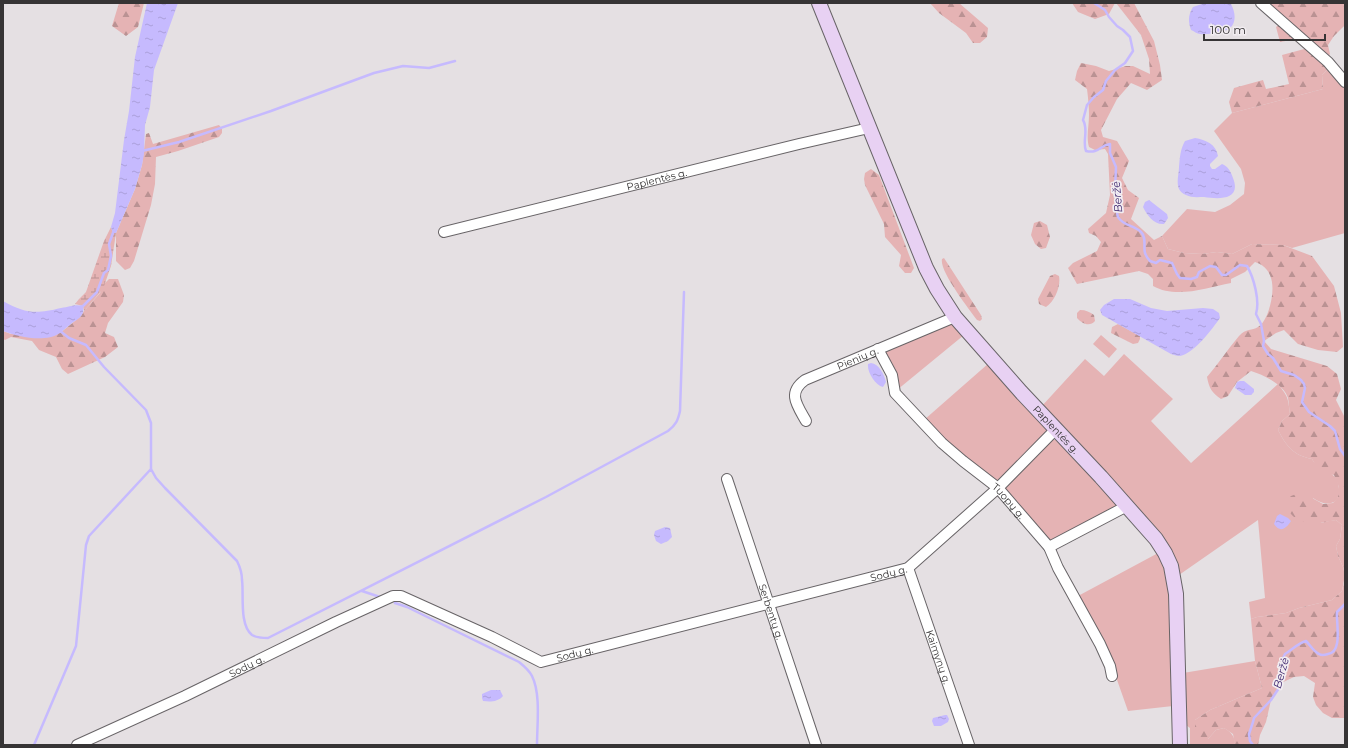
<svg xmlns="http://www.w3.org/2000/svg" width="1348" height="748" viewBox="0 0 1348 748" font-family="Montserrat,sans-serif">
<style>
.grass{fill:#e5b3b4}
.forest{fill:url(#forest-firs)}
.wetland{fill:url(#wetland-marsh)}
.water{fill:url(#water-ripples)}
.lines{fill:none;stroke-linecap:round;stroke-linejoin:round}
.stream{stroke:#c6bafe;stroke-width:2.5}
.street-casing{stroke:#686467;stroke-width:12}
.secondary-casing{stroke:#686467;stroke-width:16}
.street{stroke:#fff;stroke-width:10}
.secondary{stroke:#e8d1f3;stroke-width:14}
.labels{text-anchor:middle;stroke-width:3.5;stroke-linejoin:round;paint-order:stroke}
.street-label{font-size:10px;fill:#363435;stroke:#f2edf1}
.water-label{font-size:11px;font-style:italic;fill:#351c68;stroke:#f2edf1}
</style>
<defs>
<pattern id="forest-firs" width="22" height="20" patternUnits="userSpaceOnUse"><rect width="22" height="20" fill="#e5b3b4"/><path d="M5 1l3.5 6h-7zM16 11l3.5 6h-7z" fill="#ba9293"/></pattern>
<pattern id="wetland-marsh" width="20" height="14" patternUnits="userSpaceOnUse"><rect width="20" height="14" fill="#e5b3b4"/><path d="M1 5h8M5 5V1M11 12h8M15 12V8" fill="none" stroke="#ba9293"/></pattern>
<pattern id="water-ripples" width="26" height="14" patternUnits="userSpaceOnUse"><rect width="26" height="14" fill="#c6bafe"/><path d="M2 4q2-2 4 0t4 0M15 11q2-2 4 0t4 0" fill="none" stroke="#aba0da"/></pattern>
</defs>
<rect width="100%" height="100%" fill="#e5e0e3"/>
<path class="grass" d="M1331,69L1345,85V233L1292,248L1283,245L1252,244L1232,254L1217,252L1202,254L1184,253L1168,249L1162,236L1187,209L1215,212L1230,205L1244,194L1245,183L1241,169L1214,131L1232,113L1323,89L1322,75L1326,71Z
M952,321L964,335L897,390L881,351Z
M1101,335L1117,349L1109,358L1093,344Z
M1124,354L1173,399L1151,421L1191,463L1278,384C1288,397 1288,397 1290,414L1282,421L1278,430C1287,447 1293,455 1312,459C1321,475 1341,468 1339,494C1338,499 1335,502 1331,503C1323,504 1319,502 1313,498L1321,523L1329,521L1336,520L1342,525L1340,539L1336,546L1338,556L1343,567L1345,575L1342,591L1332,600L1299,608L1286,613L1257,617L1251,619L1249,602L1265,598L1258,520L1179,575L1041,407L1085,359L1104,376Z
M989,363L1047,429V432L997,483L960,453L924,420Z
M1050,440H1056L1061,442L1126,510L1056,547L1048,539L1003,487Z
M1160,552L1171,584L1173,706L1128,711L1110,660L1078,596Z
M1255,661L1262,688L1210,710L1195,720L1208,739L1216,730L1224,728C1231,732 1235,736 1235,745H1190V728L1186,725L1183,673Z"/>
<path class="forest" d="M119,3H144L138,27L126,36L112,26Z
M930,3H959L988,28L987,37L980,43H973L966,33L939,13Z
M1072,3H1115L1109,14L1095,19L1078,12Z
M1116,3H1134L1154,41L1160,65L1162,80L1147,90L1131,83L1117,99L1101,130L1103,137L1117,141L1129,161L1122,178L1128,190L1139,198L1131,219L1154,240L1162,236L1168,249L1184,253L1202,254L1217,252L1232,254L1252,244L1283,245L1312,256L1334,286L1341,313L1343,347L1337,352L1318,350L1298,344L1284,330L1276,333L1264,341L1271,349L1327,366L1337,374L1341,389L1336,400L1345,418V575L1343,567L1338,556L1336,546L1340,539L1342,525L1336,520C1331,521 1326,522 1320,523C1309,524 1294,521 1288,510C1287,507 1287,503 1286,501L1291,496L1301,492L1323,504L1333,503L1338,497L1339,487L1334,475C1322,473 1318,470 1312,459C1293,455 1287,447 1278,430L1282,421L1290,414C1289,409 1289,403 1288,398C1284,385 1264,375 1251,371L1237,382L1228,396L1221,399C1212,393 1209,388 1207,377C1218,364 1228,349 1239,336C1246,328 1252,331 1258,327C1262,325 1265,319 1267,315C1274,297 1278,269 1255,262L1245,272L1231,279V283C1206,288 1176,299 1153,286V279L1148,274L1139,271L1077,284L1068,268L1073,263L1097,251L1101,242L1096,236L1089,233L1088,229L1106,213L1110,195L1108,154L1105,149L1095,150L1089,147C1086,137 1089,126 1089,115C1089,106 1088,97 1087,89L1075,80L1077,71L1081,63L1096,66L1109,71L1126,66H1133L1150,74L1149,59L1141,35Z
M1266,3H1345V25L1334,36L1328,45L1330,54L1328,57Z
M1280,24L1297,39L1280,42L1276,27Z
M1308,48L1331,69L1326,71L1322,75L1323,89L1232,113L1229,102L1234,88L1263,80L1266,89L1289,84L1282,55Z
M219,125L222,129V133L219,137L178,151L156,157L155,184L151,205L134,261L130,268L125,270L116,261V233L135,189L142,165L146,134L149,133L153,144Z
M871,169L879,175L914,268L911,273H905L899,266L901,255L885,237L884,224L865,185L864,179L865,173Z
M1040,221L1047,225L1050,237L1046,248L1041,249L1035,244L1031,235L1034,223Z
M944,258L981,315L982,319L980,321L977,320C969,309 939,271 942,259Z
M1055,274L1059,276C1061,286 1055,301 1046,307L1039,304L1038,299L1050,276Z
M109,279H118L124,295L123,302L108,323L105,333L114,337L118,347L105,357L68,374L62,369L56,357L39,350L32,341L11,337L5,340L3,339V331L11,334L60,333L81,316L84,311L100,293L104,284Z
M1080,310C1086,310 1090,312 1094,315L1095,321C1090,327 1082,324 1077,318V313Z
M1118,324L1140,336V339L1138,343L1133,344L1111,333L1112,327Z
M1345,579V718H1332L1323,713L1316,705L1313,697L1315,683L1304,676L1294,677L1279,684V688L1271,700L1266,722L1260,735L1258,745H1235L1233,734L1224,728L1216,730L1208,739L1201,740L1195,729V720L1210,710L1262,688L1255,661L1251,619L1257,617L1286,613L1299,608L1332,600L1342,591Z"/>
<path class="wetland" d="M111,227L113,233H116L111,266L103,289L84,311L83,306L75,304L79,299L86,292L104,241Z"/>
<path class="water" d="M147,3H178L154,70L150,107L145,125L144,154L142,165L135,189L116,233H113L111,227L115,213L124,140L129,111L135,57Z
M1205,3L1231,4C1235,11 1237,22 1230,28C1226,32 1206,35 1200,34C1197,34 1194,31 1191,30C1188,21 1188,15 1193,7Z
M1195,138C1206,140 1216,144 1218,156L1210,164V166L1212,169H1215L1222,164C1228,166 1231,172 1233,178C1242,201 1218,199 1204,197C1199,197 1191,198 1186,195C1183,194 1180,191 1179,189C1176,182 1179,174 1179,167C1180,157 1180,150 1185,141Z
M1149,200L1167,214L1168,218L1164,224C1154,225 1147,215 1143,207L1145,202Z
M1114,299H1130L1151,308L1167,311L1203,308L1213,309L1219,313L1220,318C1212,329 1195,353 1180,356C1178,356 1174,355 1171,354L1102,315L1100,310L1104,305Z
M3,301C26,314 36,314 61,308C70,307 74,304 83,306C85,315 79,319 72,323C68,326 64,330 60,333C45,343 19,337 3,331Z
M871,363C879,364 884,374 886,382L883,387C875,385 867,372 868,364Z
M1240,381H1244L1254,389V392L1251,395H1245L1235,388L1237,382Z
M1280,514L1288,518L1291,521C1286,529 1280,533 1274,524L1277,516Z
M665,527L670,528L672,537L668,541L661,544L656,541L654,535L655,531Z
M491,690H500L503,696C498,702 490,702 483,701L482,698V694Z
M945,715H947L949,719L948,722L941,726H934L932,721L933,718Z"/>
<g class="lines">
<path class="stream" d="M1094,3L1105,10L1109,17L1117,26L1123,30L1130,37L1133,51L1125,63L1115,70L1106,81L1103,90L1094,97L1087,105L1083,120C1089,130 1082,141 1086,151C1099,154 1100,145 1110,144V153L1116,167L1115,190C1124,202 1114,207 1118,217C1123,226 1134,225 1141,232C1147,238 1143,246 1145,253C1146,256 1148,259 1150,261L1156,263L1160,260L1172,263L1177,274L1180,278L1191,279L1197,277L1199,272L1210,266L1216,267L1222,275H1226L1240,265L1247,266C1254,278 1260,301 1256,314L1261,324L1264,341L1263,346L1268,354L1273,358L1281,371L1294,375L1301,380L1304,384L1305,388L1302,402L1309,412L1330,426L1335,431L1340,449L1345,456
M142,151L179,142L271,111L374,73L403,66L429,68L455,61
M80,307L83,306L97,292L104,273L108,270L111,256L109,244L114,230
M59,330L69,338L86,345L104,367L146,410L151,423V469L156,478L165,488L237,561C240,567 242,573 242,580C244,594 239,625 252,635C257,638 263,638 268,638L546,497L668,431C676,425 678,420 680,411L684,292
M362,591L380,597
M395,603L407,607L519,662C524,666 529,670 532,676C541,694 537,725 537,745
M34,745L76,646L86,545L89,536L151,469
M1253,745L1250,741L1249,734L1253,722L1254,718L1271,700L1279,688V680L1282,676V660L1285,654C1292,650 1298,643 1306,641C1310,645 1314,652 1319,654C1322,656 1325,655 1328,654C1343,652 1336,623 1337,612L1345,604"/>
<defs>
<g id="street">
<path d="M1261,3L1328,62L1345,82"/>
<path id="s1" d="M444,232L799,144L869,128"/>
<path id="s2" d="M878,349L892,375L895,393L942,443L963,461L998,488L1049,547L1058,568L1100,644L1110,666L1112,676"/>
<path id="s3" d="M806,421C797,405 787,393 805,380L955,317"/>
<path id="s4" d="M727,479L816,745"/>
<path d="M1049,547L1127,506"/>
<path id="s5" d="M908,568L969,745"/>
<path id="s6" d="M77,745L185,696L336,622L393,596H401L492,637L541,662L908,568L998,488L1056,429"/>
</g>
<g id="secondary">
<path id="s7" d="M819,3L926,268L937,289L955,317L1021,392L1101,477L1156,539L1165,553L1171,566L1176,594L1180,745"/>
</g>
</defs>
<use href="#street" class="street-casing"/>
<use href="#secondary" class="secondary-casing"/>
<use href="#street" class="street"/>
<use href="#secondary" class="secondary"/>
</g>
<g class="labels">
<g class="street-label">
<text dy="4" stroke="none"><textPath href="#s1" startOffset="219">Paplentės g.</textPath></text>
<text dy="4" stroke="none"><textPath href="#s3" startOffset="104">Pienių g.</textPath></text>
<text dy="4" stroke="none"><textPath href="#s7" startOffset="494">Paplentės g.</textPath></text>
<text dy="4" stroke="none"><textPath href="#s2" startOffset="205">Tuopų g.</textPath></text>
<text dy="4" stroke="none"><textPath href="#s6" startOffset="871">Sodų g.</textPath></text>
<text dy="4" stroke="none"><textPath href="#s4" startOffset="140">Serbentų g.</textPath></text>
<text dy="4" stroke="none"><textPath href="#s6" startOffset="547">Sodų g.</textPath></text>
<text dy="4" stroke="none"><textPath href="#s5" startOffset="94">Kaimynų g.</textPath></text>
<text dy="4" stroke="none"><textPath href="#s6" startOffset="187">Sodų g.</textPath></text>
</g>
<g class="water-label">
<text transform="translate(1117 197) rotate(-95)" y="4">Beržė</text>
<text transform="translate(1281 673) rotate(-74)" y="4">Beržė</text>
</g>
</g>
<rect width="1348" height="748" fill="none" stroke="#363435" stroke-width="8"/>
<path d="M1204 34v6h121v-6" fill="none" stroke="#363435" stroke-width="2"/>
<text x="1210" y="34" font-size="12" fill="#363435" stroke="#f2edf1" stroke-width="3" paint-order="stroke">100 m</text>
</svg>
